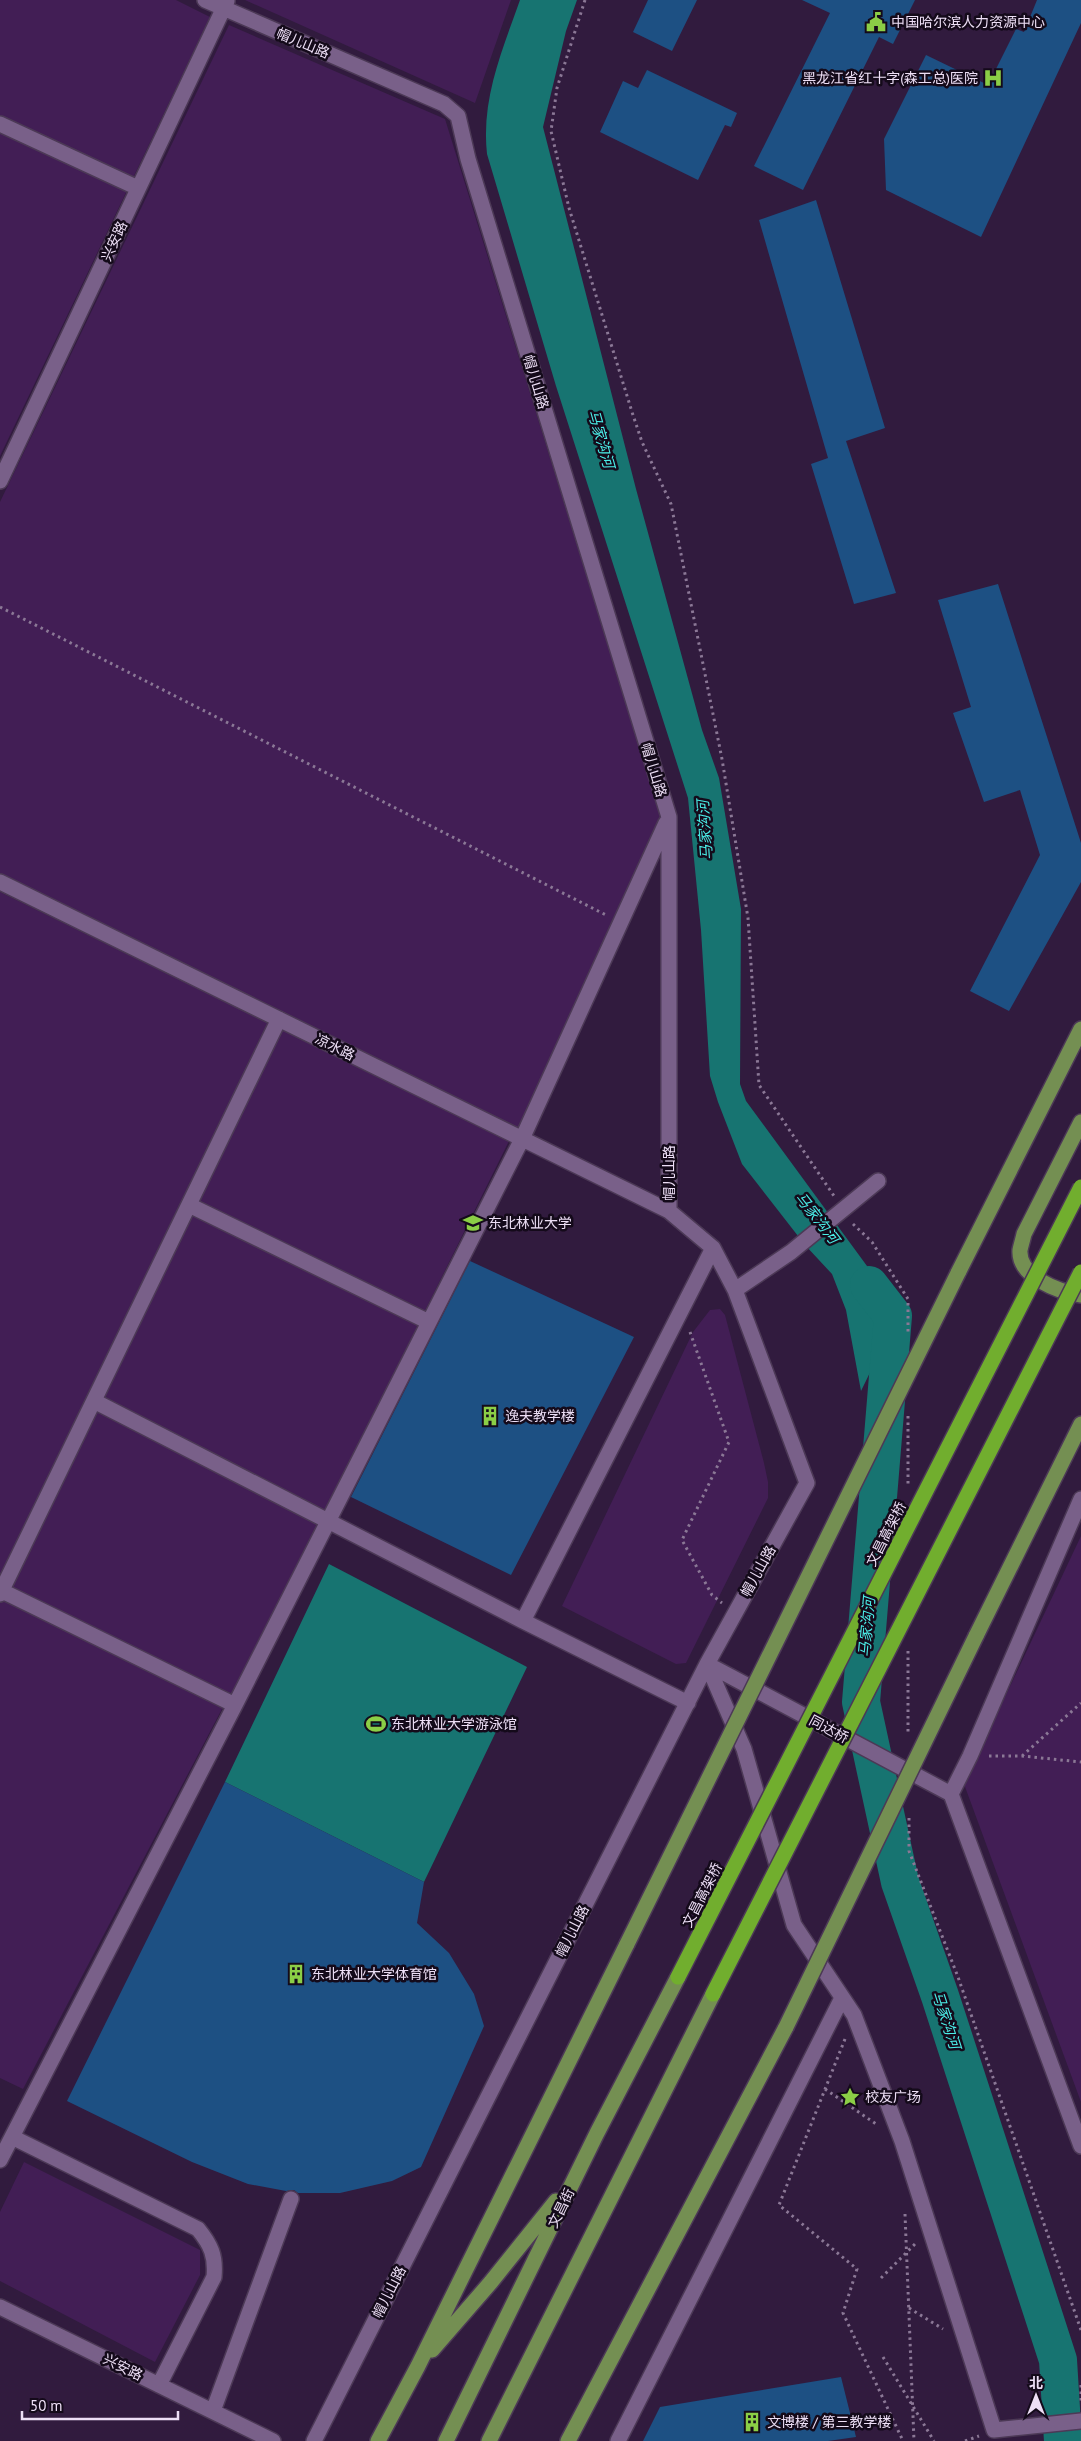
<svg xmlns="http://www.w3.org/2000/svg" width="1081" height="2441" viewBox="0 0 1081 2441" font-family="'PT Sans','Noto Sans SC',sans-serif">
<style>
.green{fill:#421e55}
.water{fill:#177471}
.lines{fill:none;stroke-linecap:round;stroke-linejoin:round}
.river{stroke:#177471;stroke-width:38}
.building{fill:#1d5083}
.minor-casing{stroke:#4c3956;stroke-width:18}
.major-casing{stroke:#4c3956;stroke-width:18}
.path{stroke:#8b7896;stroke-width:3;stroke-dasharray:2.5 4;stroke-linecap:butt}
.minor{stroke:#796089;stroke-width:15}
.major{stroke:#748f52;stroke-width:15}
.major-bridge-casing{stroke:#4c3956;stroke-width:18;stroke-linecap:butt}
.highway-bridge-casing{stroke:#4c3956;stroke-width:18;stroke-linecap:butt}
.major-bridge{stroke:#748f52;stroke-width:15}
.highway-bridge{stroke:#71ae2e;stroke-width:15}
.labels{text-anchor:middle;stroke-width:5;stroke-linejoin:round;paint-order:stroke}
.poi-label{font-size:14px;fill:#eddff6;stroke:#140a1a;text-anchor:start}
.street-label{font-size:14px;fill:#eddff6;stroke:#140a1a}
.water-label{font-size:15px;font-style:italic;fill:#4beee8;stroke:#140a1a}
</style>
<rect width="100%" height="100%" fill="#311b3e"/>
<path class="green" d="M0,0H176L210,17L0,456Z
M245,0H511L475,103Z
M229,25L445,119L661,816L519,1128L0,874V502Z
M0,892L509,1141L233,1699L0,1583Z
M720,1309L725,1315L764,1463L768,1482V1498L686,1663L676,1664L562,1606L693,1332L710,1310Z
M1081,1536V2102L964,1784Z
M0,1598L223,1707L23,2089L0,2078Z
M24,2162L200,2250V2275L155,2362L0,2281V2212Z"/>
<path class="water" d="M520,0H577L566,31L543,127L636,489L702,730L719,778L741,909L740,1084L746,1101L900,1311L861,1391L846,1310L832,1274L805,1245L742,1164L718,1102L710,1076L701,930L688,798L556,386L487,154C481,99 502,51 520,0Z
M329,1564L527,1667L424,1882L225,1782Z"/>
<g class="lines">
<path class="river" d="M869,1285L893,1316L861,1702L900,1882L940,1996L1058,2360L1063,2441"/>
</g>
<path class="building" d="M648,0H697L672,51L633,32Z
M802,0H915L893,44L879,37L803,190L754,166L830,13Z
M1037,0H1081V23L981,237L886,190L884,139L926,55L988,85L1016,29L1024,32Z
M647,70L737,113L731,127L725,125L698,180L600,132L623,81L638,88Z
M816,200L885,428L846,441L896,593L854,604L811,464L828,458L759,220Z
M998,584L1081,843V882L1009,1011L970,991L1040,855L1020,790L984,802L953,713L971,707L938,600Z
M470,1261L634,1337L511,1575L351,1497Z
M225,1782L424,1882L417,1923L449,1953L474,1994L484,2026L421,2167L392,2181L340,2193H298L294,2190L286,2191L248,2184L192,2162L67,2101Z
M841,2377L856,2437L828,2441H643L660,2407Z"/>
<g class="lines">
<defs>
<path id="minor" d="M205,0L444,104L458,116L468,159L669,817V1211L713,1248L735,1290L807,1483L707,1664L314,2441
M0,124L138,188
M0,481L227,1
M0,882L669,1211
M189,1205L429,1322
M735,1290L791,1252L878,1181
M94,1401L523,1621
M1081,1499L970,1756L951,1794L1081,2146
M0,1590L235,1705
M0,1594L279,1019
M707,1664L744,1749L794,1925L854,2015L902,2141L994,2430L1081,2421
M707,1664L951,1794
M688,1703L523,1621L713,1248
M12,2137L198,2229C211,2245 216,2256 214,2277L159,2385
M0,2160L235,1705L522,1139L666,823
M0,2307L273,2441
M213,2411L291,2199
M618,2441L842,1998"/>
<path id="major" d="M1081,1122L1024,1234C1023,1239 1021,1245 1020,1250C1018,1277 1059,1292 1081,1295
M958,1273L1081,1029
M976,1636L1081,1424
M432,2350L491,2282L556,2201
M378,2441L418,2366L627,1944
M446,2441L597,2133L678,1977
M489,2441L713,1994
M568,2441L786,2027"/>
</defs>
<use href="#minor" class="minor-casing"/>
<use href="#major" class="major-casing"/>
<path class="path" d="M585,0L557,88L551,131L569,208L632,412L642,442L671,504L722,759L748,918L759,1085L834,1196
M0,607L606,915
M853,1224L872,1242L908,1299V1332
M690,1332L729,1442L682,1540L712,1595L722,1603
M908,1416V1484
M908,1651V1732
M989,1756H1022L1081,1762
M1022,1756L1081,1703
M909,1818V1851L958,1977L1081,2330
M845,2039L779,2205L857,2269L843,2313L903,2441
M825,2089L876,2124
M905,2214L914,2441
M881,2278L917,2242
M909,2308L943,2329
M883,2357L934,2441
M1081,2385V2402
M965,2441L979,2436"/>
<use href="#minor" class="minor"/>
<use href="#major" class="major"/>
<defs>
<path id="major-bridge" d="M627,1944L958,1273
M786,2027L976,1636"/>
<path id="highway-bridge" d="M678,1977L1081,1187
M713,1994L1081,1272"/>
</defs>
<use href="#major-bridge" class="major-bridge-casing"/>
<use href="#highway-bridge" class="highway-bridge-casing"/>
<use href="#major-bridge" class="major-bridge"/>
<use href="#highway-bridge" class="highway-bridge"/>
</g>
<defs>
<symbol id="civic-bare" viewBox="-9 -9 18 18"><path d="M-.6-6.5H3V-4.5H.6V-3L4-1V1h2V6H-6V1h2V-1L-.6-3ZM-1.2 2.5V6h2.4V2.5Z" fill="#8bce46" stroke="#140a1a" stroke-width="2.5" paint-order="stroke"/></symbol>
<symbol id="hospital-bare" viewBox="-9 -9 18 18"><path d="M-5-5h3v3.5h4V-5h3V5h-3V1.5h-4V5h-3Z" fill="#8bce46" stroke="#140a1a" stroke-width="2.5" paint-order="stroke"/></symbol>
<symbol id="university-bare" viewBox="-9 -9 18 18"><path d="M0-5L7-2L0 1L-7-2ZM-4 1L0 2.5L4 1V4Q0 6-4 4Z" fill="#8bce46" stroke="#140a1a" stroke-width="2.5" paint-order="stroke"/></symbol>
<symbol id="building-bare" viewBox="-9 -9 18 18"><path d="M-4-6H4V6H1V3H-1V6H-4ZM-2.5-4.3h1.7v1.8h-1.7ZM.8-4.3h1.7v1.8H.8ZM-2.5-1h1.7V.8h-1.7ZM.8-1h1.7V.8H.8Z" fill="#8bce46" stroke="#140a1a" stroke-width="2.5" paint-order="stroke"/></symbol>
<symbol id="stadium-bare" viewBox="-9 -9 18 18"><path d="M0-5a6.5 5 0 1 0 0 10a6.5 5 0 1 0 0-10ZM-3.5-1.8h7v3.6h-7Z" fill="#8bce46" stroke="#140a1a" stroke-width="2.5" paint-order="stroke"/></symbol>
<symbol id="sight-bare" viewBox="-9 -9 18 18"><path d="M0-6L1.8-2.2L6-1.7L2.9 1.2L3.7 5.4L0 3.3L-3.7 5.4L-2.9 1.2L-6-1.7L-1.8-2.2Z" fill="#8bce46" stroke="#140a1a" stroke-width="2.5" paint-order="stroke"/></symbol>
</defs>
<g fill-rule="evenodd">
<use href="#civic-bare" x="862" y="8" width="28" height="28"/>
<use href="#hospital-bare" x="979" y="64" width="28" height="28"/>
<use href="#university-bare" x="459" y="1209" width="28" height="28"/>
<use href="#building-bare" x="476" y="1402" width="28" height="28"/>
<use href="#stadium-bare" x="362" y="1710" width="28" height="28"/>
<use href="#building-bare" x="282" y="1960" width="28" height="28"/>
<use href="#sight-bare" x="836" y="2083" width="28" height="28"/>
<use href="#building-bare" x="738" y="2408" width="28" height="28"/>
</g>
<g class="labels">
<g class="poi-label">
<text x="891" y="27">中国哈尔滨人力资源中心</text>
<text x="978" y="83" text-anchor="end">黑龙江省红十字(森工总)医院</text>
<text x="488" y="1228">东北林业大学</text>
<text x="505" y="1421">逸夫教学楼</text>
<text x="391" y="1729">东北林业大学游泳馆</text>
<text x="311" y="1979">东北林业大学体育馆</text>
<text x="865" y="2102">校友广场</text>
<text x="767" y="2427">文博楼 / 第三教学楼</text>
</g>
<g class="street-label">
<text transform="translate(303 43) rotate(23)" y="5">帽儿山路</text>
<text transform="translate(114 241) rotate(-65)" y="5">兴安路</text>
<text transform="translate(536 382) rotate(73)" y="5">帽儿山路</text>
<text transform="translate(654 770) rotate(73)" y="5">帽儿山路</text>
<text transform="translate(335 1047) rotate(26)" y="5">凉水路</text>
<text transform="translate(669 1173) rotate(-90)" y="5">帽儿山路</text>
<text transform="translate(886 1534) rotate(-63)" y="5">文昌高架桥</text>
<text transform="translate(758 1571) rotate(-61)" y="5">帽儿山路</text>
<text transform="translate(829 1729) rotate(28)" y="5">同达桥</text>
<text transform="translate(702 1895) rotate(-63)" y="5">文昌高架桥</text>
<text transform="translate(572 1931) rotate(-63)" y="5">帽儿山路</text>
<text transform="translate(561 2208) rotate(-64)" y="5">文昌街</text>
<text transform="translate(389 2292) rotate(-63)" y="5">帽儿山路</text>
<text transform="translate(123 2367) rotate(26)" y="5">兴安路</text>
</g>
<g class="water-label">
<text transform="translate(601 439) rotate(74)" y="5">马家沟河</text>
<text transform="translate(705 830) rotate(-94)" y="5">马家沟河</text>
<text transform="translate(817 1218) rotate(52)" y="5">马家沟河</text>
<text transform="translate(867 1627) rotate(-85)" y="5">马家沟河</text>
<text transform="translate(946 2020) rotate(72)" y="5">马家沟河</text>
</g>
</g>
<g transform="translate(1036 2396)" stroke="#140a1a" stroke-width="4" paint-order="stroke">
<path d="M0-4L9 19L0 12L-9 19Z" fill="#eddff6"/>
<text y="-8" font-size="14" font-weight="bold" text-anchor="middle" fill="#eddff6">北</text>
</g>
<path d="M22 2411v8h156v-8" fill="none" stroke="#eddff6" stroke-width="2.5"/>
<text x="30" y="2411" font-size="15" fill="#eddff6" stroke="#140a1a" stroke-width="4" paint-order="stroke">50 m</text>
</svg>
